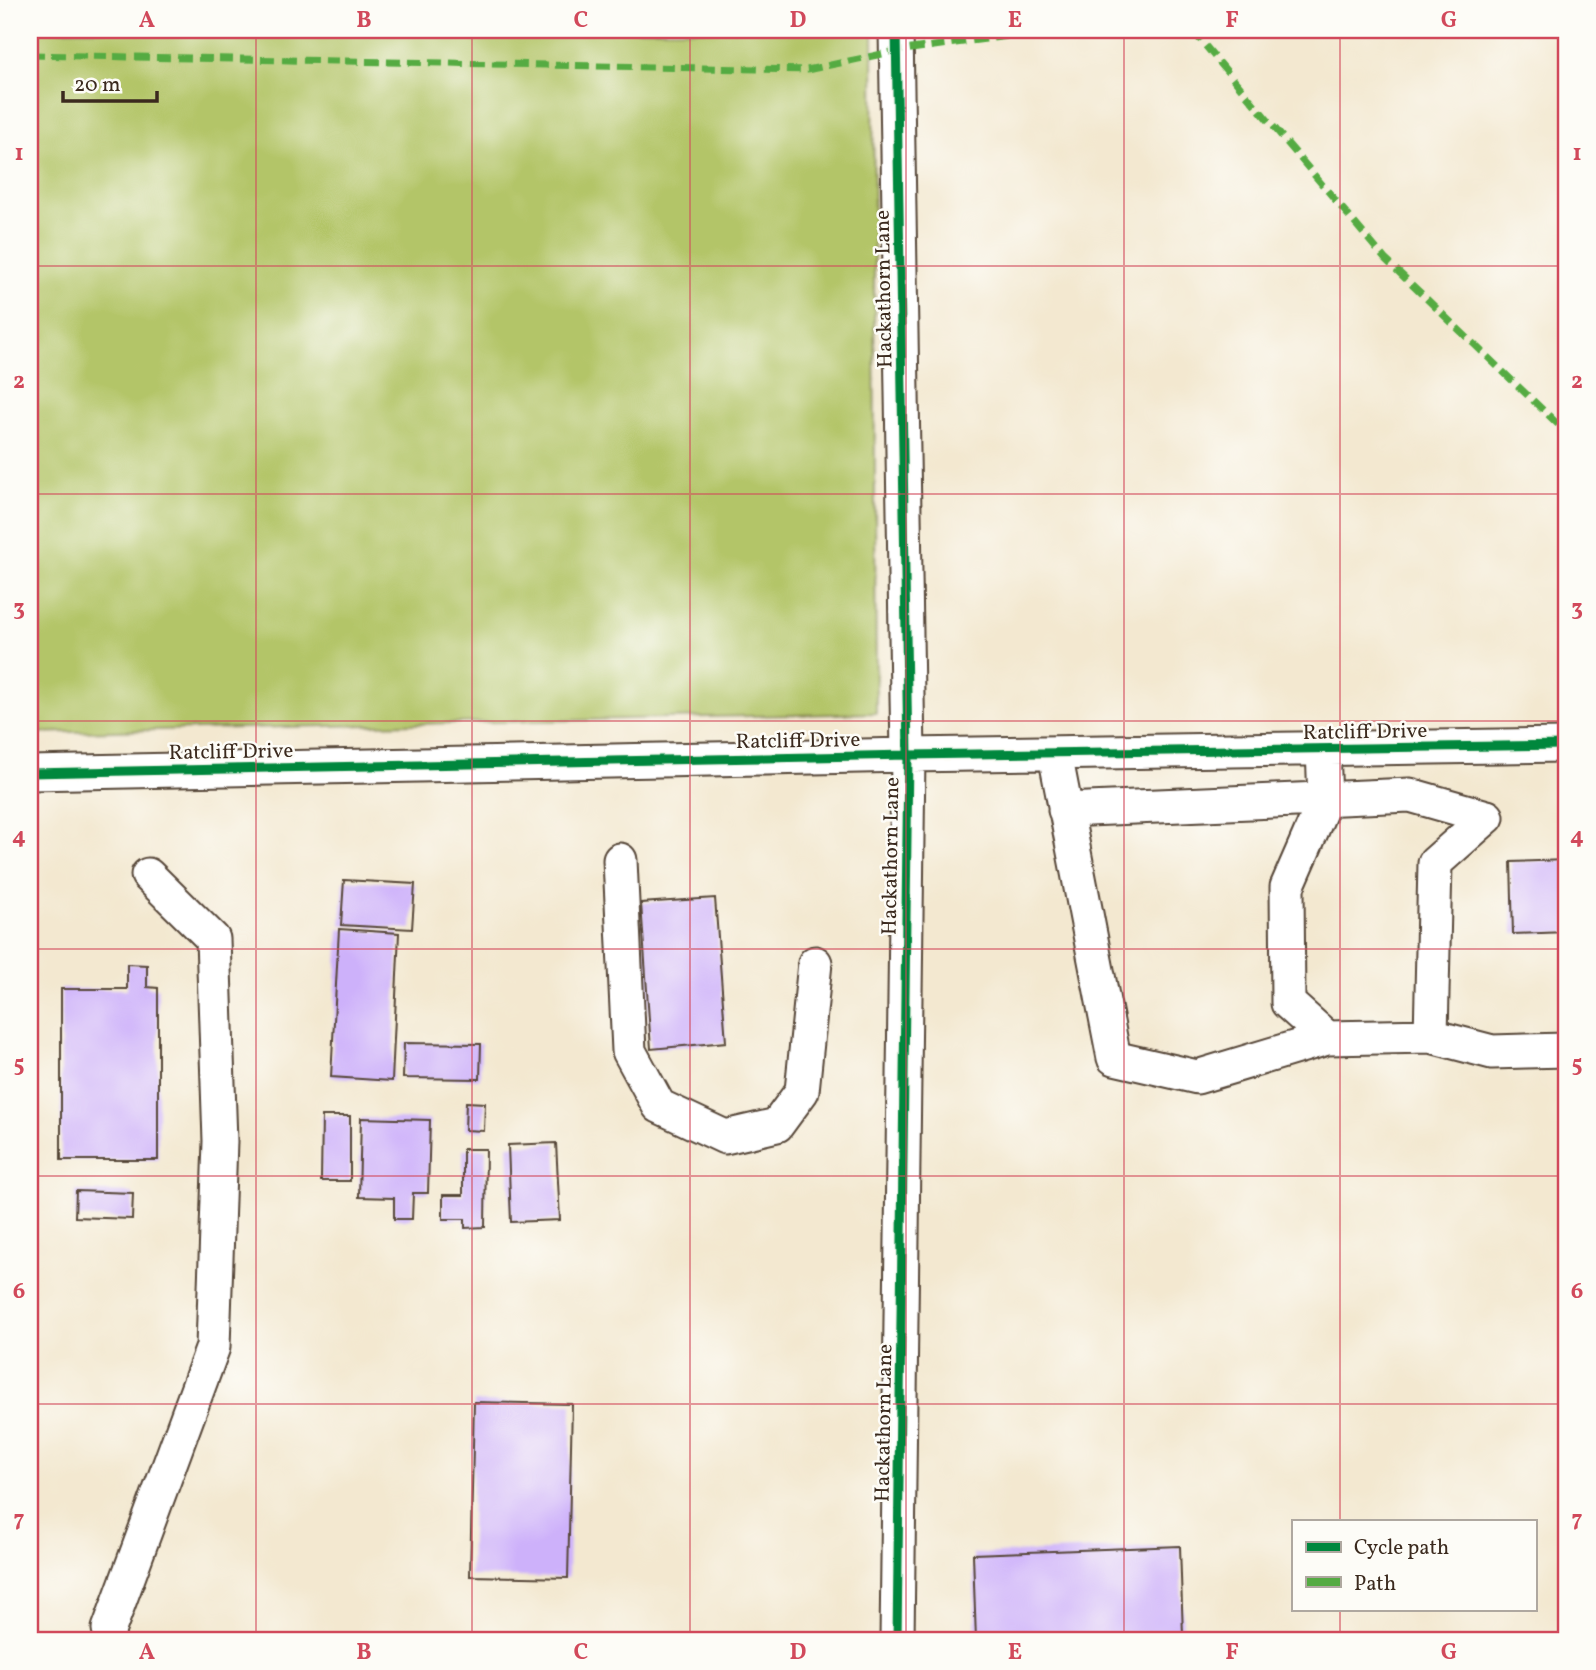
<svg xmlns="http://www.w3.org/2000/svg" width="1596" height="1670" viewBox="0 0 1596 1670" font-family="Vollkorn,serif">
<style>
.green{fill:#b3c568;stroke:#777843;stroke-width:2}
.building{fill:#cdb1fa}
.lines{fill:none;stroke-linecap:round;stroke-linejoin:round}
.minor-casing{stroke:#574639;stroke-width:37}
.minor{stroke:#fff;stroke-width:33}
.quiet{stroke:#55ab43;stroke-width:7;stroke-dasharray:14 7;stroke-linecap:butt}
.cycleway-casing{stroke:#fdfcf7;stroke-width:13}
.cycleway{stroke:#00873e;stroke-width:9}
.grid{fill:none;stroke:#d1495b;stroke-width:2;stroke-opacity:0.55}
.labels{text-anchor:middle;stroke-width:5;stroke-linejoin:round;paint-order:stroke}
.street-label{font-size:21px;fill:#3b2a1e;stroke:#fdfcf7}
.neatline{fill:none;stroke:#d1495b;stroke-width:2.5}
.grid-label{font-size:23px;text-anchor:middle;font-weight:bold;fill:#d1495b}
</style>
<rect width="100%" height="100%" fill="#fdfcf7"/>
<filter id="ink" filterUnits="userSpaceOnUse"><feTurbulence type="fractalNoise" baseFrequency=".0143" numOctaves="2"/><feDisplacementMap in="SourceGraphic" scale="14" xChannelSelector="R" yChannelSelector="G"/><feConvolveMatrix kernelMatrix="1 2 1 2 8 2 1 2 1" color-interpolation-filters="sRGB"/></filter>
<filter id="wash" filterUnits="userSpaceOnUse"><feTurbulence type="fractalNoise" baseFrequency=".00686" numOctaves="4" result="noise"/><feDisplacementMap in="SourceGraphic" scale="28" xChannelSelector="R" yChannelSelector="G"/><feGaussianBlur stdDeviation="1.57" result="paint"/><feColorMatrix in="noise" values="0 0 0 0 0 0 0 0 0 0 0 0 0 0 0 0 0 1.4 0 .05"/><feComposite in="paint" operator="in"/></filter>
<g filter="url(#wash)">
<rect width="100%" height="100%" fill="#f3e8d0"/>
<path class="green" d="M30,30H873L876,713L30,733Z"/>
<g id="blocks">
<path class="building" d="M1566,860V932L1513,934L1511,862Z
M344,880L415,884L412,929L341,925Z
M715,898L726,1042L651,1049L641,903Z
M339,929L399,933L392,1081L331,1077Z
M127,964L147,965V987L158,988V1160H61V989H127Z
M404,1043L481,1044L480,1079L403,1078Z
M466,1102L485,1103L484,1131L465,1130Z
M322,1116H350V1181H321Z
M361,1118L430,1120L428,1193H413L412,1219H394V1198L359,1197Z
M556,1143L560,1220L511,1222L508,1145Z
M463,1149H486L485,1227L465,1228V1219H443V1195H463Z
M76,1191L133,1193L132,1219L75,1217Z
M474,1402L572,1404L568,1578L470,1576Z
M1180,1546L1183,1636L1064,1640H976L973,1554Z"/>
</g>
</g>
<g filter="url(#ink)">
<use href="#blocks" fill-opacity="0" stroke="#574639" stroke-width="2"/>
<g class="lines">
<defs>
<path id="minor" d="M896,30L908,755L897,1640
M1323,749L1325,800L1287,887L1288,1003L1327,1038
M1055,754L1114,1058L1197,1077L1327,1038L1431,1036
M30,773L908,755L1566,745
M1065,810L1410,795L1487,817
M1487,817L1435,863L1431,1036L1492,1052L1566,1050
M620,860L629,1051L659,1106L725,1137L777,1125L802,1091L815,963
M109,1629L213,1347L220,1141L213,939L148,875"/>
</defs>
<use href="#minor" class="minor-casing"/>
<use href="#minor" class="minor"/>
<path class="quiet" d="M1192,30L1385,259L1566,432
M30,55L807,70L896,51L1054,30"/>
<defs>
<path id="cycleway" d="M896,30L908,755L897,1640
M30,773L908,755L1566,745"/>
</defs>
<use href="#cycleway" class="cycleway-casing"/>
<use href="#cycleway" class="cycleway"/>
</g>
</g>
<path class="grid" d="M256,30V1640M472,30V1640M690,30V1640M906,30V1640M1124,30V1640M1340,30V1521M30,266H1566M30,494H1566M30,721H1566M30,949H1566M30,1176H1566M30,1404H1566M1340,1609V1640"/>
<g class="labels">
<g class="street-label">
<text transform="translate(883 289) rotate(-91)" y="7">Hackathorn Lane</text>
<text transform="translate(1365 731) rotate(-1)" y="7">Ratcliff Drive</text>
<text transform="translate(798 740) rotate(-1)" y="7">Ratcliff Drive</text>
<text transform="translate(231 751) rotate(-1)" y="7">Ratcliff Drive</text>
<text transform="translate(890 856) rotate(-89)" y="7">Hackathorn Lane</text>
<text transform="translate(883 1423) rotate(-89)" y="7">Hackathorn Lane</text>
</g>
</g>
<rect width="1596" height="1670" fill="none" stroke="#fdfcf7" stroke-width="77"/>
<rect x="1292" y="1520" width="245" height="91" fill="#fdfcf7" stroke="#afa8a0" stroke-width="2"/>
<rect x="1306" y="1542" width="35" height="10" fill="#00873e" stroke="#afa8a0" stroke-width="2"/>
<text x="1354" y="1554" font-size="21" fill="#3b2a1e">Cycle path</text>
<rect x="1306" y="1577" width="35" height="10" fill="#55ab43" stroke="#afa8a0" stroke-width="2"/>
<text x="1354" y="1590" font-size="21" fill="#3b2a1e">Path</text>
<path d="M63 91v10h94v-10" fill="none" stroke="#3b2a1e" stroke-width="3.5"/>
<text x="74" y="91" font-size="21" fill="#3b2a1e" stroke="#fdfcf7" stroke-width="5" paint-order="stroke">20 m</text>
<rect x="38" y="38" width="1520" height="1594" class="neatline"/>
<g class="grid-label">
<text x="147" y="27">A</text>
<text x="364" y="27">B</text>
<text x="581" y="27">C</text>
<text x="798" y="27">D</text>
<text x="1015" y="27">E</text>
<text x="1232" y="27">F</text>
<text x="1449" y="27">G</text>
<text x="19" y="160">1</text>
<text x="1577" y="160">1</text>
<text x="19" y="388">2</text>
<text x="1577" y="388">2</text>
<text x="19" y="615">3</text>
<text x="1577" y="615">3</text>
<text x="19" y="843">4</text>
<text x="1577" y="843">4</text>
<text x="19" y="1071">5</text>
<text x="1577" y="1071">5</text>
<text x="19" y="1298">6</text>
<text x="1577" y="1298">6</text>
<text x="19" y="1526">7</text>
<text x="1577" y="1526">7</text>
<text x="147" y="1659">A</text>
<text x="364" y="1659">B</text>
<text x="581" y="1659">C</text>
<text x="798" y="1659">D</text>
<text x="1015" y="1659">E</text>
<text x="1232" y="1659">F</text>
<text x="1449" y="1659">G</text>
</g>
</svg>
